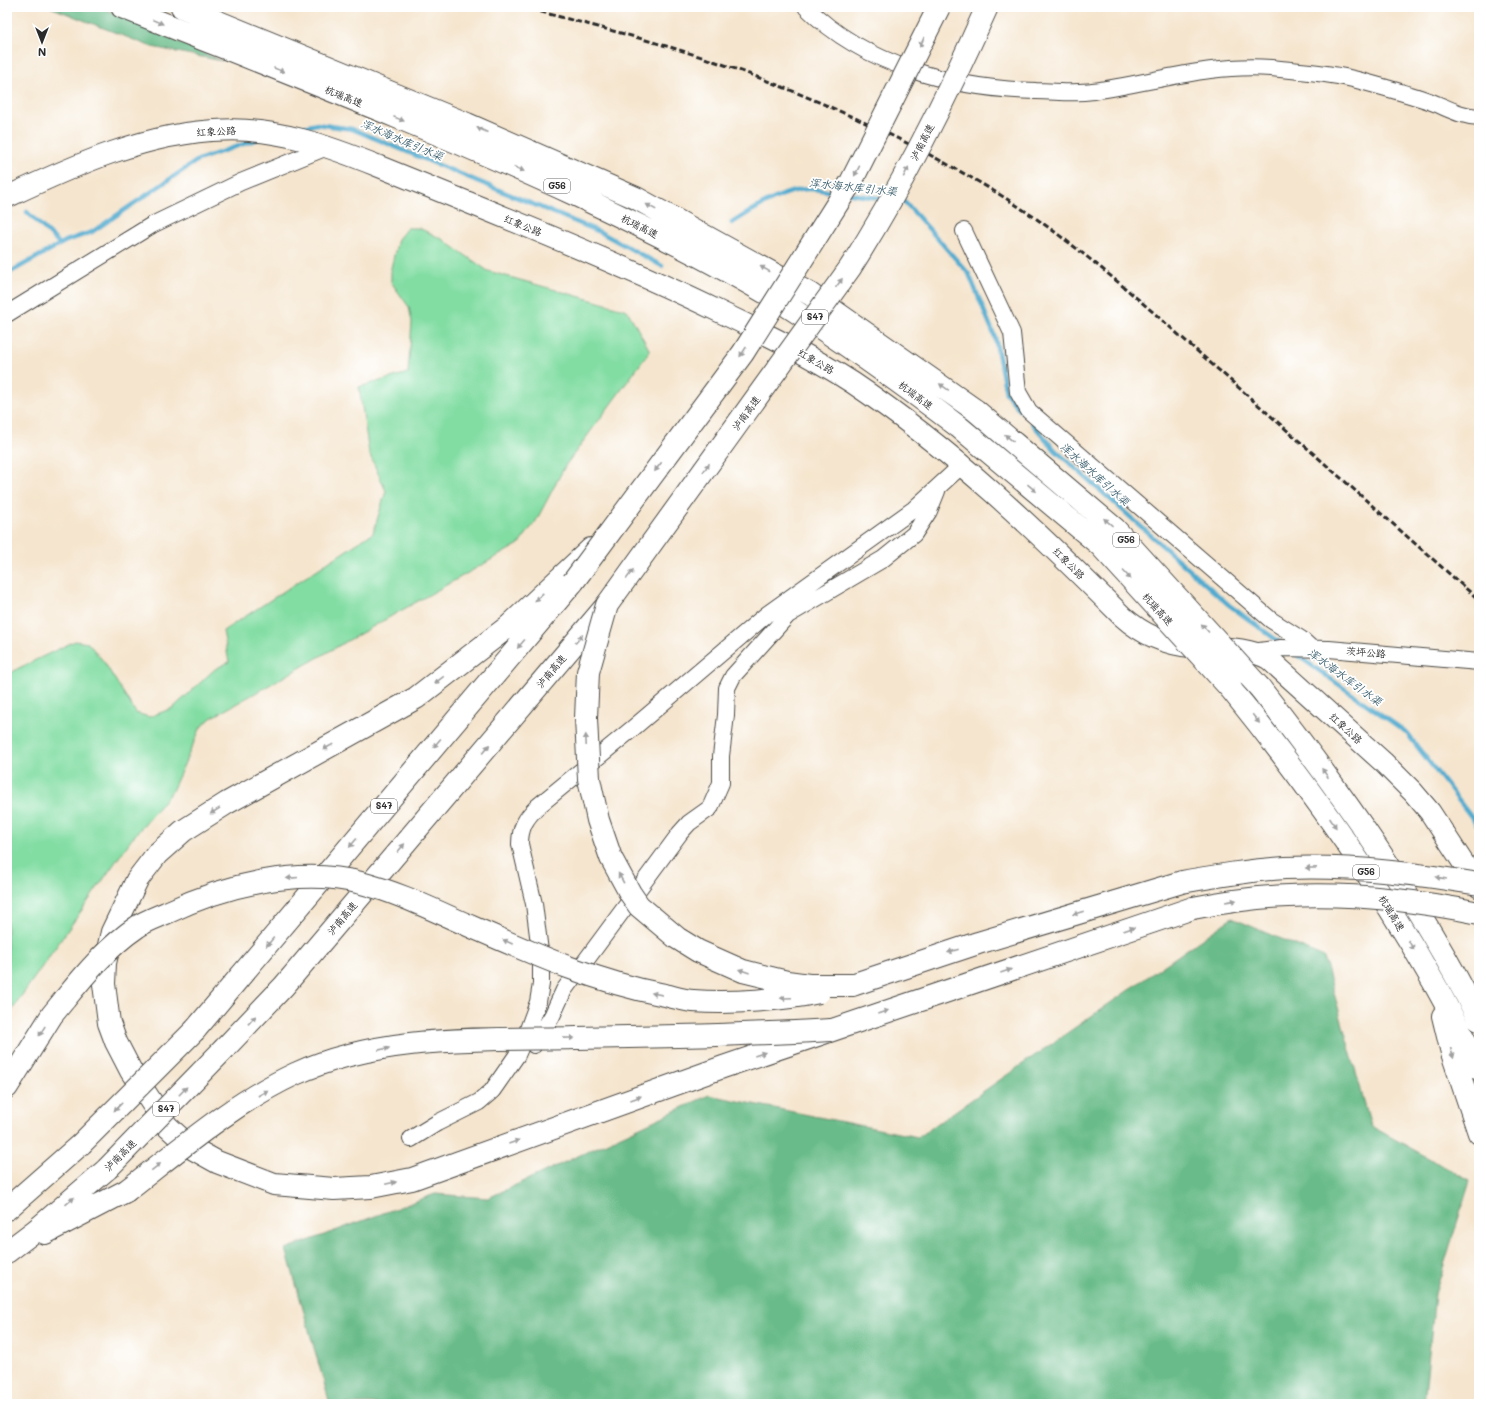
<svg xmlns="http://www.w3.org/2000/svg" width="1486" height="1411" viewBox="0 0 1486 1411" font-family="Mali,'LXGW WenKai TC',sans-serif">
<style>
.green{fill:#82dda3;stroke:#568467}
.forest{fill:#69bc89;stroke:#4a745a}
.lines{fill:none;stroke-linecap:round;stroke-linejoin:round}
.stream{stroke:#51abcf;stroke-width:4.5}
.minor-casing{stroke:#494743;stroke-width:18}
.major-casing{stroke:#494743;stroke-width:23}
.highway-casing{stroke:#494743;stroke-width:24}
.minor{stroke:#fff;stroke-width:16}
.major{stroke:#fff;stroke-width:21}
.highway{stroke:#fff;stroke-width:22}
.rail{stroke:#2b2b2b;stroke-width:3;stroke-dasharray:6 3;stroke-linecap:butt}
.highway-bridge-casing{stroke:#494743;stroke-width:24;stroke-linecap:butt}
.highway-bridge{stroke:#fff;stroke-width:22}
.oneway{fill:#a0a0a0}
.labels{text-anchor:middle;stroke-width:3.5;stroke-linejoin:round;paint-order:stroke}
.shield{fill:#fff;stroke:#6b6b6b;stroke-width:1}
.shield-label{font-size:9px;font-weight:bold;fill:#2b2b2b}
.street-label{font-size:10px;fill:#2b2b2b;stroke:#fff}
.water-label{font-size:11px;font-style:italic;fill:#3a5e6d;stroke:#fff}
</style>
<rect width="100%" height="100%" fill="#fff"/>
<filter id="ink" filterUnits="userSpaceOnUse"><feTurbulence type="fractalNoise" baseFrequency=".025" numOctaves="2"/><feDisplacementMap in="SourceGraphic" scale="8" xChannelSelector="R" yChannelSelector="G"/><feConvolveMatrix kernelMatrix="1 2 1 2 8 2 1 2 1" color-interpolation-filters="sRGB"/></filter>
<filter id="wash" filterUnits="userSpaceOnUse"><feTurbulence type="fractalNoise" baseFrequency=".012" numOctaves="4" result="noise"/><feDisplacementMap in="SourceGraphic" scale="16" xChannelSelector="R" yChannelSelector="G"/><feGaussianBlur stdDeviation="0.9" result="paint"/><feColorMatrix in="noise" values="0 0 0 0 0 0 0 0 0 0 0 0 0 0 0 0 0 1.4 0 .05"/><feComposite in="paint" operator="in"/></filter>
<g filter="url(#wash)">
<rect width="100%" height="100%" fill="#f5e5ce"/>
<path class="green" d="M407,228H419L442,239L488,271L627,310L650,351L565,466L536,521L519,544L211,718L201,727L172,791L131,840L20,998L7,1019V676L17,669L75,641L88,643L104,662L136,713L149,717L173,708L215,669L229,662L223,631L373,533L386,491L369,453L359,387L408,373L412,322L409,307L391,282V268L398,239Z"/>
<path class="forest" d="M50,7H100L222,61L152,47Z
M1232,918L1324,957L1371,1126L1470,1181L1435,1294L1424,1404H330L286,1249L435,1194L488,1198L709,1095L918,1137Z"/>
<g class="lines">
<path class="stream" d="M296,129L317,124L352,129L600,232L662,266
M851,194L885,199
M898,201H904L969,274L995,337L1006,393L1020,410
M27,212L60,244
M732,223C752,210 785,189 809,189C818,189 828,191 837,193
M7,274L66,241L92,232L198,160L258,139
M1032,423L1055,450L1229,605L1282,644
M1294,653L1406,732L1479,827"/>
</g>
</g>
<g filter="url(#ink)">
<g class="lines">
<defs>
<path id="minor" d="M806,7C865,66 956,89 1036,91C1055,91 1073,94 1093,91C1152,83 1210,63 1271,68C1299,71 1334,73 1361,81C1383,87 1405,93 1426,100C1445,106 1458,116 1479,117
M964,231L1012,333L1018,392L1029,411L1271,620L1301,639L1312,649
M7,314L152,225L241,182L327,147
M1252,652L1281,648L1329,649L1479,662
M534,1045L552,1016L564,990L680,833L689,823L710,808L721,783V756L726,715L727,688L733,676L788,615L883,559L914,534L929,511L937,491
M411,1139L437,1123L479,1102L492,1091L517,1055L527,1032L538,1002L541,984V959L534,904L520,844C520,827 526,818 537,807L632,729L766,615L914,509L962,465"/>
<path id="major" d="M7,197C75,165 148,132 224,130C279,128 328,146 378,166C408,178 437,190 467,202C551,236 636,271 718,311C764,333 810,355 853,383C953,450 1037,531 1122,616C1143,635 1166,645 1194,647C1220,649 1245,646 1269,659L1383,762L1413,792L1430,812L1479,887"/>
<path id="highway" d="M122,7C274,68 427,126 576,195C646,228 715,262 781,302C842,341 901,383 959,427
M182,7L467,124L636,198L810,294L975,410
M591,549L509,626L416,698L227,803L183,831L157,854L137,880L112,932L105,963L104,984L109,1023L116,1042L131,1071L167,1126L190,1147L217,1162L274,1184L334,1189L371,1187L412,1179L723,1067L1193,908
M1260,688C1341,792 1419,901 1479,1020
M1231,689C1326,807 1413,932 1479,1069
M852,985L978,943L1182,882
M1443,1016L1452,1053L1479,1133
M195,1030L573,582
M225,1048L284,986L607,605
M7,1087L52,1015L65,999
M7,1209L81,1144
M45,1233L126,1191
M7,1252L36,1230L107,1169"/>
</defs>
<use href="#minor" class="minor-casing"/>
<use href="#major" class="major-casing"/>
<use href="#highway" class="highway-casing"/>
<use href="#minor" class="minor"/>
<use href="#major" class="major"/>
<use href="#highway" class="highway"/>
<path class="rail" d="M523,7C589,25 657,41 722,64C819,99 914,142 1002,196C1082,246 1150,310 1221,372C1307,448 1393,524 1479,600"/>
<defs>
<path id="highway-bridge" d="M975,410L1115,529L1260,688
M959,427L1100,545L1231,689
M573,582L743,353L851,182L939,7
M1182,882C1216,876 1250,870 1285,868C1350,865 1415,873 1479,884
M1193,908C1224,902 1256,897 1289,896C1350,893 1419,901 1479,913
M852,985H809L787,982L743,971L698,951L677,938L639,906L630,893L611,858L598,820L589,779L586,718L588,672L607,605L850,268C903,185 947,97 987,7
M65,999C86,973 109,946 137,927C145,921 157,917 166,913C223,886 299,866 361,883C400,893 435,911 472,927C534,954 594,981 660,994C671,996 682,1000 693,1001C730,1004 783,1000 819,992
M81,1144L195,1030
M107,1169L225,1048
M126,1191C179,1150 233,1103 295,1074C382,1034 483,1040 576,1038C661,1037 746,1035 831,1030"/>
</defs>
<use href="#highway-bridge" class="highway-bridge-casing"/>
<use href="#highway-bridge" class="highway-bridge"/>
</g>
<defs><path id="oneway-solid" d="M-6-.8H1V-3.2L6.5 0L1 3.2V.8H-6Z"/></defs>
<g class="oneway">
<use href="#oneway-solid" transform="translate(158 22) rotate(22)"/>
<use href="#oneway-solid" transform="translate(922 42) rotate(116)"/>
<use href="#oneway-solid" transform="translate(279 70) rotate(22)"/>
<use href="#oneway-solid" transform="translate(399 119) rotate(22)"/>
<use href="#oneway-solid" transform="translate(482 130) rotate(-156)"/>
<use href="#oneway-solid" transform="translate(519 169) rotate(24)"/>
<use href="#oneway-solid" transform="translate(857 171) rotate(117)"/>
<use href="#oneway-solid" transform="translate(906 172) rotate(-63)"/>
<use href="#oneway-solid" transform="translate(651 207) rotate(-151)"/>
<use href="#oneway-solid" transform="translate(765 269) rotate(-151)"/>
<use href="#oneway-solid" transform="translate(839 283) rotate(-54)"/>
<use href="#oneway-solid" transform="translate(743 352) rotate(124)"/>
<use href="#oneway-solid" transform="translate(944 387) rotate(-145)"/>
<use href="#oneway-solid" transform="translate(1009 438) rotate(-140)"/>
<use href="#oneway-solid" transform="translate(658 467) rotate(127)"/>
<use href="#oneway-solid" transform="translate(706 468) rotate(-54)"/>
<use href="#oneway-solid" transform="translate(1032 488) rotate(40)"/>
<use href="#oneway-solid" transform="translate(1108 522) rotate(-140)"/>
<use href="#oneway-solid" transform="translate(630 574) rotate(-54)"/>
<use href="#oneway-solid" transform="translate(1127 575) rotate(48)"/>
<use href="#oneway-solid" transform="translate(539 597) rotate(136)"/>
<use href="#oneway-solid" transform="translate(1205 628) rotate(-132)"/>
<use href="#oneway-solid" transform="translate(579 639) rotate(-50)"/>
<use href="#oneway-solid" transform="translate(521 644) rotate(130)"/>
<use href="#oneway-solid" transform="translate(439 680) rotate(143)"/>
<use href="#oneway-solid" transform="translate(1256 719) rotate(51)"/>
<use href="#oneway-solid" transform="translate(586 740) rotate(-92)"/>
<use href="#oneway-solid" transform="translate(437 743) rotate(130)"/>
<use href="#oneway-solid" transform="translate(328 747) rotate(151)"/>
<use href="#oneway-solid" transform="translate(486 749) rotate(-50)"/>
<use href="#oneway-solid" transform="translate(1325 773) rotate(-125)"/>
<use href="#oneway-solid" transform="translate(215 811) rotate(148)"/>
<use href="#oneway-solid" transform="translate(1333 823) rotate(56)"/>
<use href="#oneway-solid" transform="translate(353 843) rotate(130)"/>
<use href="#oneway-solid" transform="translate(401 848) rotate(-50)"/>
<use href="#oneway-solid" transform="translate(1311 868) rotate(179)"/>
<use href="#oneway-solid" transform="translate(292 878) rotate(175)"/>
<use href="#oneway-solid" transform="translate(621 878) rotate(-119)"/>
<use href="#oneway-solid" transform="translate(1441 878) rotate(-171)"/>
<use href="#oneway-solid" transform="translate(1231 901) rotate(-9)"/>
<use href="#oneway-solid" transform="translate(1078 913) rotate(164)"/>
<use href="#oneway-solid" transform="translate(1129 929) rotate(-19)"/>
<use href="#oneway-solid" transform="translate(270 942) rotate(130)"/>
<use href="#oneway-solid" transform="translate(508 942) rotate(-156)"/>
<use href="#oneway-solid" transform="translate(1411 945) rotate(59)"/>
<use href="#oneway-solid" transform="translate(953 951) rotate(162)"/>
<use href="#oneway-solid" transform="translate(744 971) rotate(-161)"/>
<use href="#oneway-solid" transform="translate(1006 971) rotate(-19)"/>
<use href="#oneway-solid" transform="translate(657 994) rotate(-169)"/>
<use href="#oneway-solid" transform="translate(786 998) rotate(177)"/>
<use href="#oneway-solid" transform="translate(883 1012) rotate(-19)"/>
<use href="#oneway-solid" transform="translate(252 1020) rotate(-47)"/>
<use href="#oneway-solid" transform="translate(42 1031) rotate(122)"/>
<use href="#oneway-solid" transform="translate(569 1038) rotate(-1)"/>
<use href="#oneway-solid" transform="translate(384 1049) rotate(-11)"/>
<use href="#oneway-solid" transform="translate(1452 1053) rotate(74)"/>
<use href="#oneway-solid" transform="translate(760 1054) rotate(-19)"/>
<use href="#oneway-solid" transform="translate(183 1091) rotate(-46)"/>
<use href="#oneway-solid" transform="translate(263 1093) rotate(-30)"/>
<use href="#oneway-solid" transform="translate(636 1098) rotate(-20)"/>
<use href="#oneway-solid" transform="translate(118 1107) rotate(135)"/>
<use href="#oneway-solid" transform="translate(514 1142) rotate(-20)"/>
<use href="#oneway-solid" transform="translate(156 1167) rotate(-38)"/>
<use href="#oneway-solid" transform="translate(391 1183) rotate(-12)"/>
<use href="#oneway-solid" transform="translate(70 1201) rotate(-41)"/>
</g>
</g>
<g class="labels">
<g class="shield">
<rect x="544" y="179" width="26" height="14" rx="3"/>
<rect x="802" y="310" width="26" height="14" rx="3"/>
<rect x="1113" y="533" width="26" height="14" rx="3"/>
<rect x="371" y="799" width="26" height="14" rx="3"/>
<rect x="1353" y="865" width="26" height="14" rx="3"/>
<rect x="153" y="1102" width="26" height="14" rx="3"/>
</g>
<g class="shield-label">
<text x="557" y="189">G56</text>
<text x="815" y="320">S47</text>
<text x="1126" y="543">G56</text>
<text x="384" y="809">S47</text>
<text x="1366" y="875">G56</text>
<text x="166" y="1112">S47</text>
</g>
<g class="street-label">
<text transform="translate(344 96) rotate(22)" y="4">杭瑞高速</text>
<text transform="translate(216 131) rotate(-3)" y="4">红象公路</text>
<text transform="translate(922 142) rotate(-63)" y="4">泸南高速</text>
<text transform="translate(523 225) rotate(22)" y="4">红象公路</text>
<text transform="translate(640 226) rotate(27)" y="4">杭瑞高速</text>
<text transform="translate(816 361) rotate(30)" y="4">红象公路</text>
<text transform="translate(916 395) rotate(37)" y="4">杭瑞高速</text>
<text transform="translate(746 413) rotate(-54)" y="4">泸南高速</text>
<text transform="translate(1069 563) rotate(45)" y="4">红象公路</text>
<text transform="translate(1158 609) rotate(48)" y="4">杭瑞高速</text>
<text transform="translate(1366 652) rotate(5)" y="4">茨坪公路</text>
<text transform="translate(551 671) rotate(-50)" y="4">泸南高速</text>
<text transform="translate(1346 728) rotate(42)" y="4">红象公路</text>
<text transform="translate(1392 913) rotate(59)" y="4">杭瑞高速</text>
<text transform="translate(342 918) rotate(-50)" y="4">泸南高速</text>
<text transform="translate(120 1155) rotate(-45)" y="4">泸南高速</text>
</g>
<g class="water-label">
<text transform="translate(402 140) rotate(23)" y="4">浑水海水库引水渠</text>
<text transform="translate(853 187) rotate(6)" y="4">浑水海水库引水渠</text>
<text transform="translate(1095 474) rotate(42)" y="4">浑水海水库引水渠</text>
<text transform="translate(1345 677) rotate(36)" y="4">浑水海水库引水渠</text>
</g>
</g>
<rect width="1486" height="1411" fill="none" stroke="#fff" stroke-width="24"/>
<g transform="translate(42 42) rotate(180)" stroke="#ffffff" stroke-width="3" paint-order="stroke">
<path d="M0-3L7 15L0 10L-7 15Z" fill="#2b2b2b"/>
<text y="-6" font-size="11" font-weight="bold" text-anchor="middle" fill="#2b2b2b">N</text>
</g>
</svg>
